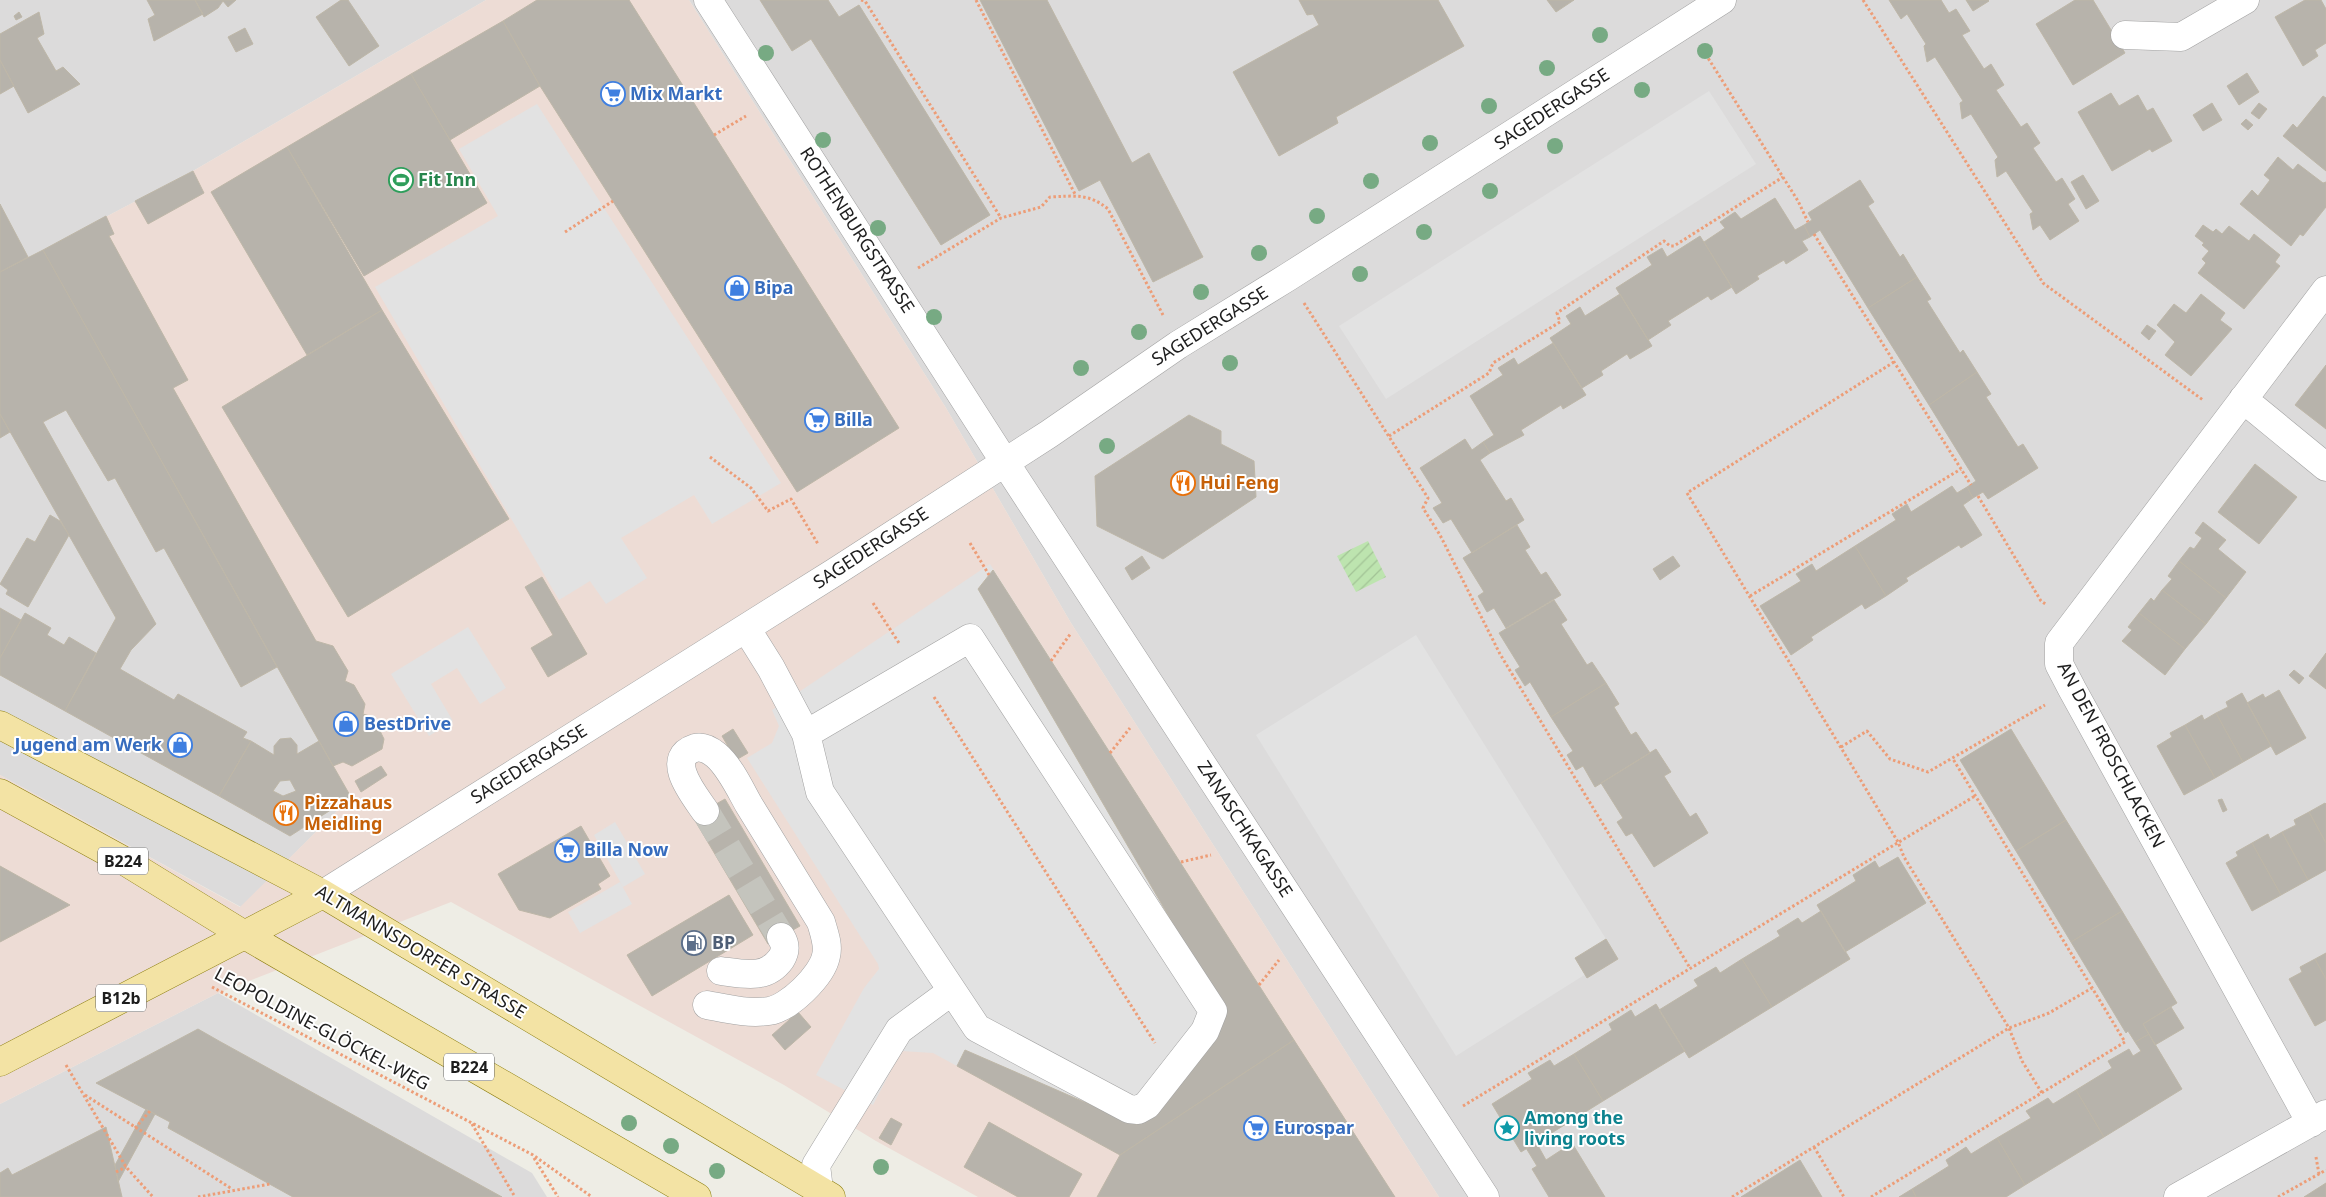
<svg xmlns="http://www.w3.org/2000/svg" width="2326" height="1197" viewBox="0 0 2326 1197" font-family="'Noto Sans',sans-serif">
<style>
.residential{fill:#dcdbdb}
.commercial{fill:#eddcd5}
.garden{fill:url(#garden-furrows)}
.parking{fill:#e2e2e2}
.building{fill:#b7b3ab;stroke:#beb7a8;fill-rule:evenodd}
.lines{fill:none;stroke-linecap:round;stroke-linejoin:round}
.minor-tunnel{stroke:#c4c4bd;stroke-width:28;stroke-dasharray:28 14;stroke-linecap:butt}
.minor-casing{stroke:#a2a2a2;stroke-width:29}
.major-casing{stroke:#8b7d0d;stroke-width:29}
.path{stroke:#ed9d77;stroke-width:3;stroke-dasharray:2.5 2.5;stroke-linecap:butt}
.minor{stroke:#fff;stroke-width:28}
.major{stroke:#f3e3a4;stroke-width:28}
.tree{fill:#77aa83}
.labels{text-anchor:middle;stroke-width:4;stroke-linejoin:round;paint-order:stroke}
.shield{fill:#fff;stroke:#626262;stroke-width:1}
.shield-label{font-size:16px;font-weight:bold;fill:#1e1e1e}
.shop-label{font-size:18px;font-weight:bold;fill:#366cbe;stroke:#fff;text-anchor:start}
.street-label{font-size:18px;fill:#1e1e1e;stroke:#fff}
.leisure-label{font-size:18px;font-weight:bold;fill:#27864d;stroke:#fff;text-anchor:start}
.food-label{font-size:18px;font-weight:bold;fill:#c56008;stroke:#fff;text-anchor:start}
.service-label{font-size:18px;font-weight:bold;fill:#4e5e75;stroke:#fff;text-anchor:start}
.culture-label{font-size:18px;font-weight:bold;fill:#0d838f;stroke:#fff;text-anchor:start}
</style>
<defs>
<pattern id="garden-furrows" width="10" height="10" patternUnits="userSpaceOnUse" patternTransform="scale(1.25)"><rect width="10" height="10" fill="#bde4af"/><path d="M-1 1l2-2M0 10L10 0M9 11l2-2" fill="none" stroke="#a2c396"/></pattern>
</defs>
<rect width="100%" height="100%" fill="#eeede5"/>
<path class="residential" d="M0,0H486L193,171L43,250L351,797L241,907L0,775Z
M689,0H2326V1197H1439L1071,623L946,408Z
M218,993L532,1173L547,1197H0V1104Z"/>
<path class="commercial" d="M486,0H689L946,408L1071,623L1439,1197H978L876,1141L784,1085L451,902L218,993L0,1104V775L240,907L351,797L43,250L193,171Z"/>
<path class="garden" d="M1368,541L1386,577L1356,592L1337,556Z"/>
<path class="parking" d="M1709,91L1756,164L1386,399L1339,326Z
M537,104L781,483L712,524L694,495L621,538L647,578L606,604L590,581L559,600L375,287L498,216L459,149Z
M990,564L1294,1040L1120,1155L933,1053L901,1051L873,1105L816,1075L864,988L879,969L878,964L747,758L772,743L779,726L772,710Z
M468,627L506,688L480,704L457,668L431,684L453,721L429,736L391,674Z
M1416,635L1616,955L1456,1056L1256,735Z
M615,822L645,874L623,887L594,835Z
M620,882L632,904L580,933L568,912Z"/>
<path class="building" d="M147,0H195L203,14L154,41L148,19L155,15Z
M195,0H236L228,7L223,1L218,8L204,17Z
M341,0H348L379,46L349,66L316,17Z
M537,0H629L899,428L797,492L540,86L503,21Z
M760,0H828L839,17L859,5L990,215L941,245L811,39L792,51Z
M980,0H1047L1132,163L1149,153L1203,257L1153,282L1100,180L1079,191Z
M1299,0H1438L1464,46L1336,117L1338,123L1279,156L1233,72L1319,25L1313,14L1307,15Z
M1547,0H1574L1556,12Z
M1889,0H1941L1949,13L1956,9L1970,31L1962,35L1984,69L1991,64L2004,85L1996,90L2021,127L2027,123L2040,143L2033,148L2056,182L2062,178L2075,199L2068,204L2079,221L2050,240L2040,225L2033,230L2030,214L2033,212L2006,171L1997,177L1995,160L1998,157L1971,114L1962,119L1960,103L1963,101L1935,57L1927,62L1924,46L1926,44L1907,14L1901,19Z
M1966,0H1988L1989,1L1973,11Z
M2075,0H2093L2125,53L2073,85L2036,24Z
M2305,0H2321L2326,9V43L2315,50L2318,56L2303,66L2275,17Z
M19,12L22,17L16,20L14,16Z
M39,12L44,34L37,38L56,71L63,67L80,84L28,113L0,60V34Z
M503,21L540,86L450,140L411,74Z
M245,28L253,44L236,52L228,37Z
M0,60L14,86L0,94Z
M2247,73L2259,92L2239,105L2227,86Z
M411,74L487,203L364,276L287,147Z
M2111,93L2119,106L2138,95L2147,111L2153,108L2172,141L2152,152L2150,149L2112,171L2078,112Z
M2323,96L2326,98V171L2283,136L2293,124L2297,128Z
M2212,103L2222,120L2203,131L2193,115Z
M2259,103L2267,109L2259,119L2251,113Z
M2246,119L2253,125L2248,130L2241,124Z
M287,147L382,310L307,355L211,192Z
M2278,157L2293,170L2298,164L2323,183L2326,182V207L2303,236L2300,234L2291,246L2240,204L2252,190L2258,196L2270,180L2264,175Z
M193,171L204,193L148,224L135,201Z
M2083,175L2099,201L2086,209L2071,182Z
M1860,180L1874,202L1868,206L1900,257L1903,254L1917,277L1868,308L1820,230L1810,237L1804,225L1812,220L1808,213Z
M1775,198L1795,230L1804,225L1810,237L1802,241L1808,250L1786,264L1784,260L1757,276L1759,279L1736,294L1704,242L1725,228L1720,222L1735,212L1741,219Z
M0,204L28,257L0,272Z
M106,216L114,234L109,236L188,380L173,388L316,641L333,646L348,671L345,681L354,685L365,704L363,714L373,717L384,739L382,749L352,766L343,762L333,766L43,250Z
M2203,225L2213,232L2216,229L2222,234L2229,226L2249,241L2254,234L2280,255L2275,262L2280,266L2244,309L2198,273L2206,263L2202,259L2209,251L2202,245L2204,243L2195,236Z
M1700,236L1732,287L1711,300L1708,296L1668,321L1671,325L1648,340L1616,288L1652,265L1647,257L1662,248L1667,257Z
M43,250L277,667L241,687L164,548L156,552L115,478L108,481L66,410L43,422L156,624L131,650L120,669L174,700L178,694L247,732L243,738L251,741L219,796L65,711L116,618L0,414V272Z
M1917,277L1931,299L1927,301L1960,353L1963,350L1977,372L1929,405L1868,308Z
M1620,294L1652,346L1630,359L1627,354L1601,371L1603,375L1582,388L1550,338L1571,324L1566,316L1580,307L1585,316Z
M2201,294L2225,313L2220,320L2232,329L2191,376L2165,355L2175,342L2157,325L2174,304L2186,313Z
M382,310L509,519L348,617L222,407Z
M2147,325L2156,331L2149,340L2141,333Z
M1553,343L1586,395L1563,409L1561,405L1521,430L1524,435L1490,453L1483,442L1494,435L1470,396L1503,375L1498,368L1514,358L1518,365Z
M2326,365V429L2295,405Z
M1977,372L1991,394L1986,397L2018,447L2023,444L2038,468L1988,499L1983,492L1973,498L1967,487L1976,481L1929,405Z
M0,414L10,432L0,438Z
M1189,415L1221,431V444L1254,461L1256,497L1163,559L1097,526L1095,476Z
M1465,439L1472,450L1483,442L1490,453L1480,460L1506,501L1511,498L1524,520L1472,553L1451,519L1443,523L1433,508L1442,503L1420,468Z
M2255,464L2297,497L2259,544L2218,512Z
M1952,486L1957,493L1967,487L1973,498L1963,505L1982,535L1961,548L1959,545L1906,578L1908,581L1886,596L1855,546L1896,520L1892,514L1907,504L1911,512Z
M50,515L60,521L69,535L28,607L6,594L8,590L0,584L27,538L35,542Z
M2203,522L2226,540L2218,549L2246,572L2226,598L2179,561L2190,547L2194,549L2202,538L2195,533Z
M1517,525L1530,547L1525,550L1541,575L1546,572L1561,595L1506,628L1494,608L1487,612L1478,596L1484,592L1463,558Z
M1855,546L1886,596L1865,609L1862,604L1811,637L1813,640L1791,655L1760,606L1801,581L1796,574L1812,564L1816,571Z
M1142,556L1150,568L1132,580L1125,568Z
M1673,556L1680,566L1660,580L1653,569Z
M2179,561L2226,598L2206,624L2162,590L2172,579L2168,576Z
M993,570L1294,1040L1120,1155L957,1066L965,1050L1137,1125L1224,1011L978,589Z
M542,577L587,654L548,677L531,648L553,635L525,587Z
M2162,590L2206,624L2185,649L2139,613L2151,598L2154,601Z
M1554,600L1567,620L1561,624L1587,665L1592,662L1606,683L1551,717L1530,682L1525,686L1515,670L1520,667L1499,633Z
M0,608L21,620L0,658Z
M25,613L51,628L47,635L64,645L69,637L96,653L65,711L0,675V658Z
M2139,613L2185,649L2165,675L2122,641L2132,630L2128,627Z
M2326,653V689L2309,676Z
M2294,670L2304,678L2299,684L2289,675Z
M1606,683L1619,704L1614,707L1631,735L1636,732L1650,753L1595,787L1583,766L1576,770L1567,755L1573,751L1551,717Z
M2279,690L2306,738L2276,755L2247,703L2263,694L2265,698Z
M2242,693L2271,746L2243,762L2216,713L2228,707L2226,702Z
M2216,713L2243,762L2215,778L2185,725L2202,715L2204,720Z
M2185,725L2215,778L2184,795L2157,746L2172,737L2170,733Z
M733,729L748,753L736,760L722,736Z
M2011,729L2066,820L2016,851L1960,760Z
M291,738L297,745V754L319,741L351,797L290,836L219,796L251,741L274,755V746L280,739ZM290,780L296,791L283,796L273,791L280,781Z
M1656,749L1671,772L1664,776L1690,817L1696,813L1708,833L1654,867L1632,833L1626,836L1617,822L1623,818L1601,783Z
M381,766L387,775L361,792L355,781Z
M725,799L800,926L768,944L693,817Z
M2222,799L2227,810L2223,812L2218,800Z
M2325,803L2326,804V843L2309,812Z
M2309,812L2326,843V870L2308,880L2282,832L2296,825L2294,820Z
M2066,820L2122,911L2071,942L2016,851Z
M581,826L610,876L598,884L601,889L550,918L519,910L498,874Z
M2282,832L2308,880L2281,895L2252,843L2268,834L2270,839Z
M2252,843L2281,895L2252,911L2226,863L2238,856L2236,852Z
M1898,857L1926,903L1845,952L1817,905L1856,881L1853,875L1875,861L1879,868Z
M0,866L70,905L0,942Z
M729,895L753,935L652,996L627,955Z
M1821,911L1850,959L1772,1007L1742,959L1780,936L1777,931L1798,918L1802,923Z
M2122,911L2177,1003L2143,1024L2149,1034L2135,1042L2128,1031L2126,1033L2071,942Z
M1606,939L1618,959L1587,978L1575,958Z
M2326,953V979L2315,959Z
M1742,959L1772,1007L1689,1058L1659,1010L1698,986L1694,980L1716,967L1720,973Z
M2315,959L2326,979V1020L2315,1026L2289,979L2302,972L2300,967Z
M1656,1004L1685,1051L1603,1101L1574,1054L1612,1030L1609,1024L1631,1010L1635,1017Z
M2171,1007L2184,1028L2155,1045L2143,1024Z
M798,1012L811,1027L785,1050L772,1035Z
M198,1029L219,1041L502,1197H293L168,1128L170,1122L96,1083Z
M2149,1034L2182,1089L2104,1137L2076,1090L2112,1068L2108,1061L2129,1049L2133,1056L2141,1051L2135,1042Z
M1294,1040L1395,1197H1097L1120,1155Z
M1574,1054L1603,1101L1521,1152L1492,1104L1532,1079L1528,1073L1550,1060L1554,1066Z
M2076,1090L2104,1137L2025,1185L1997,1138L2031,1118L2026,1111L2048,1098L2053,1104Z
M146,1109L155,1114L118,1182L115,1165Z
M891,1118L902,1124L891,1145L879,1138Z
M989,1122L1082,1174L1069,1197H1018L964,1167Z
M106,1127L122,1197H0V1173L8,1168L12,1175Z
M1997,1138L2025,1185L2006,1197H1916L1912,1189L1949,1166L1946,1160L1966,1147L1971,1154Z
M1536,1142L1546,1160L1572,1143L1605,1197H1549L1532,1169L1537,1166L1526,1148Z
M1800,1160L1822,1197H1741Z
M2326,1183V1197H2304Z
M1912,1189L1916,1197H1899Z"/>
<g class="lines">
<path class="minor-tunnel" d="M705,811L781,937"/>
<defs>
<path id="minor" d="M708,0L1004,461L1485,1197
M2125,35L2181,37L2245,0
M2243,399L2326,467
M746,628L771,668L806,734
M970,638L1213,1011L1205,1031L1147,1105L1138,1110L1129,1109L977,1028L820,792L806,734Z
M705,811C695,796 663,758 695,748C702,746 710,750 716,755C730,767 740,789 749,805C773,844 797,883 821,922C824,933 829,945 826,956C822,976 789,1008 769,1011C748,1014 728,1009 707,1005
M323,894L835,572L1049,434L1178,345L1288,277L1722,0
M721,971C743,974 766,980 781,959C786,951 786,945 781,937
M2311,1123L2072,689L2059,664V643L2326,290
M819,1190L816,1165L899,1030L952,991
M2178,1197L2326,1114"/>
<path id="major" d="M0,725L323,894L831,1197
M0,793L126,862L243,934L697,1197
M0,1062L323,894"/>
</defs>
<use href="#minor" class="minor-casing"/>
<use href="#major" class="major-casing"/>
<path class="path" d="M861,0L865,1L1001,218
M976,0L1076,196
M1863,0L2043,283L2203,400
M1703,50L1798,201L1808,222
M714,135L746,116
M565,232L613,201
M1814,234L1971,485
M918,268L1001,218L1041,207L1050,197C1074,196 1089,193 1108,209L1163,315
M1304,303L1428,498L1423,508L1440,535L1500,654L1690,968
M1894,362L1687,493L1898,842L1904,857L2009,1028L2022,1061L2042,1093
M1389,436L1489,373L1493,363L1560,322L1557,313L1664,241L1670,246H1674L1783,177
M710,457L751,488L768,511L791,499L818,544
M1978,496L2041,601L2047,605
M970,543L989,575
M1750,596L1961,469
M873,603L899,643
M1051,661L1071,633
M934,697L1155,1043
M1841,747L1867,731L1890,759L1928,772L2045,705
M1110,753L1130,728
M1181,862L1211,855
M1259,985L1279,960
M212,987L533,1155L592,1197
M66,1065L126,1167L153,1197
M85,1095L232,1189
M1463,1106L1975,796
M472,1124L515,1197
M135,1128L150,1111
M1814,1147L1844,1197
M2316,1157L2319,1174
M534,1158L558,1197
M116,1172L126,1167
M198,1197L270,1184
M1732,1197L2009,1028L2049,1013L2092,988
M1871,1197L2125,1042L1953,759
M2278,1197L2326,1170"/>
<use href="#minor" class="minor"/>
<use href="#major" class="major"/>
</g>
<g class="tree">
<circle cx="1600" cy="35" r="8"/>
<circle cx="1705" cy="51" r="8"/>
<circle cx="766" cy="53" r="8"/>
<circle cx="1547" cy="68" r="8"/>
<circle cx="1642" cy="90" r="8"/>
<circle cx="1489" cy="106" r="8"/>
<circle cx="823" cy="140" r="8"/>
<circle cx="1430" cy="143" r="8"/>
<circle cx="1555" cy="146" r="8"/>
<circle cx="1371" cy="181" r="8"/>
<circle cx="1490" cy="191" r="8"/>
<circle cx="1317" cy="216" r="8"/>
<circle cx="878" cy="228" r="8"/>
<circle cx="1424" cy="232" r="8"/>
<circle cx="1259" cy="253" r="8"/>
<circle cx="1360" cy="274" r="8"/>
<circle cx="1201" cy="292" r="8"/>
<circle cx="934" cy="317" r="8"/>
<circle cx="1139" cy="332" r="8"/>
<circle cx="1230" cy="363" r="8"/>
<circle cx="1081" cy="368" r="8"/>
<circle cx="1107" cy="446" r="8"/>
<circle cx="629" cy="1123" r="8"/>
<circle cx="671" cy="1146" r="8"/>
<circle cx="881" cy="1167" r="8"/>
<circle cx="717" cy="1171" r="8"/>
</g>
<defs>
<symbol id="supermarket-ring" viewBox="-11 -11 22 22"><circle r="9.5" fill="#fff" stroke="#3f7fe0" stroke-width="1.5"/><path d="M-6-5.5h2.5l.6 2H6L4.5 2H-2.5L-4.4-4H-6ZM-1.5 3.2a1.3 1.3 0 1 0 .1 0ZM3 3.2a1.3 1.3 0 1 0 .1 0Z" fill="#3f7fe0"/></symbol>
<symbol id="stadium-ring" viewBox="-11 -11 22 22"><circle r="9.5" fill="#fff" stroke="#2e9e5b" stroke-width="1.5"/><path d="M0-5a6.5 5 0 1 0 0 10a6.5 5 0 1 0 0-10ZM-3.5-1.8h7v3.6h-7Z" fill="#2e9e5b"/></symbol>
<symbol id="shop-ring" viewBox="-11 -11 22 22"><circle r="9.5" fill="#fff" stroke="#3f7fe0" stroke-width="1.5"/><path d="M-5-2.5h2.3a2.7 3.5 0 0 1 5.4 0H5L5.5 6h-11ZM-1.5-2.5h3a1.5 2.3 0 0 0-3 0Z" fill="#3f7fe0"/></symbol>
<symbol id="restaurant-ring" viewBox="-11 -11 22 22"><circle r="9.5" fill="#fff" stroke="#e8710a" stroke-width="1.5"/><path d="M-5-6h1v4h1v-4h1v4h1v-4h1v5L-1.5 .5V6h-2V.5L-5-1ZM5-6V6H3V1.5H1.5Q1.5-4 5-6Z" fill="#e8710a"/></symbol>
<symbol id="fuel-ring" viewBox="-11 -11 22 22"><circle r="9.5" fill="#fff" stroke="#5c6f8a" stroke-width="1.5"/><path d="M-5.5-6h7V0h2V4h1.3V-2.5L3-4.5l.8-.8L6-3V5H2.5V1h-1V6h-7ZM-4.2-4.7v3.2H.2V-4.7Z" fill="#5c6f8a"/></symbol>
<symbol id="sight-ring" viewBox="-11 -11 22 22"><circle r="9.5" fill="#fff" stroke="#0f9aa8" stroke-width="1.5"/><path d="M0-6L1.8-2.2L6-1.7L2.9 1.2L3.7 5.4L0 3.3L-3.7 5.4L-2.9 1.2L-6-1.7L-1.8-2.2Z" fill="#0f9aa8"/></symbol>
</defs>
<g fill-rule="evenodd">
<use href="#supermarket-ring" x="599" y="80" width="28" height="28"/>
<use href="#stadium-ring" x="387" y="166" width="28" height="28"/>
<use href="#shop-ring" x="723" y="274" width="28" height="28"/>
<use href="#supermarket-ring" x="803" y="406" width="28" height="28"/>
<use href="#restaurant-ring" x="1169" y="469" width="28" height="28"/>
<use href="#shop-ring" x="332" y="710" width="28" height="28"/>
<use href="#shop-ring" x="166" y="731" width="28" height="28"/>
<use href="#restaurant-ring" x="272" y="799" width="28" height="28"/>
<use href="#supermarket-ring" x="553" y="836" width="28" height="28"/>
<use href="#fuel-ring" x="680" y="929" width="28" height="28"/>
<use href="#supermarket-ring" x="1242" y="1114" width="28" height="28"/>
<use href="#sight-ring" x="1493" y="1114" width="28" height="28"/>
</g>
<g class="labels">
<g class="shield">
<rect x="98" y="847.5" width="50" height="27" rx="4"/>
<rect x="96" y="984.5" width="50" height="27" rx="4"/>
<rect x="444" y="1053.5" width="50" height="27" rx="4"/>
</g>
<g class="shield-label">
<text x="123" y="867">B224</text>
<text x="121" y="1004">B12b</text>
<text x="469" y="1073">B224</text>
</g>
<g class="shop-label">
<text x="630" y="100">Mix Markt</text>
<text x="754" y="294">Bipa</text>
<text x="834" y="426">Billa</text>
<text x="364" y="730">BestDrive</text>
<text x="162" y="751" text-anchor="end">Jugend am Werk</text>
<text x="584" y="856">Billa Now</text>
<text x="1274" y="1134">Eurospar</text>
</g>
<g class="street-label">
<text transform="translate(1552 109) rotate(-33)" y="6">SAGEDERGASSE</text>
<text transform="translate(857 230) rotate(57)" y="6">ROTHENBURGSTRASSE</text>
<text transform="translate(1210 326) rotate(-32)" y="6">SAGEDERGASSE</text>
<text transform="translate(871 548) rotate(-33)" y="6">SAGEDERGASSE</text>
<text transform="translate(2111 755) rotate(62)" y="6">AN DEN FROSCHLACKEN</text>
<text transform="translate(529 764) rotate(-32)" y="6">SAGEDERGASSE</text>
<text transform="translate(1245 829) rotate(57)" y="6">ZANASCHKAGASSE</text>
<text transform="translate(421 952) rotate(31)" y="6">ALTMANNSDORFER STRASSE</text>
<text transform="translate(322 1029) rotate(28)" y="6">LEOPOLDINE-GLÖCKEL-WEG</text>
</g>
<g class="leisure-label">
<text x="418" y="186">Fit Inn</text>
</g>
<g class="food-label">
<text x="1200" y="489">Hui Feng</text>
<text x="304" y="809">Pizzahaus<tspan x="304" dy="21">Meidling</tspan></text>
</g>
<g class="service-label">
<text x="712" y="949">BP</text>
</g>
<g class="culture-label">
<text x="1524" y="1124">Among the<tspan x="1524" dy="21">living roots</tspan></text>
</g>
</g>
</svg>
